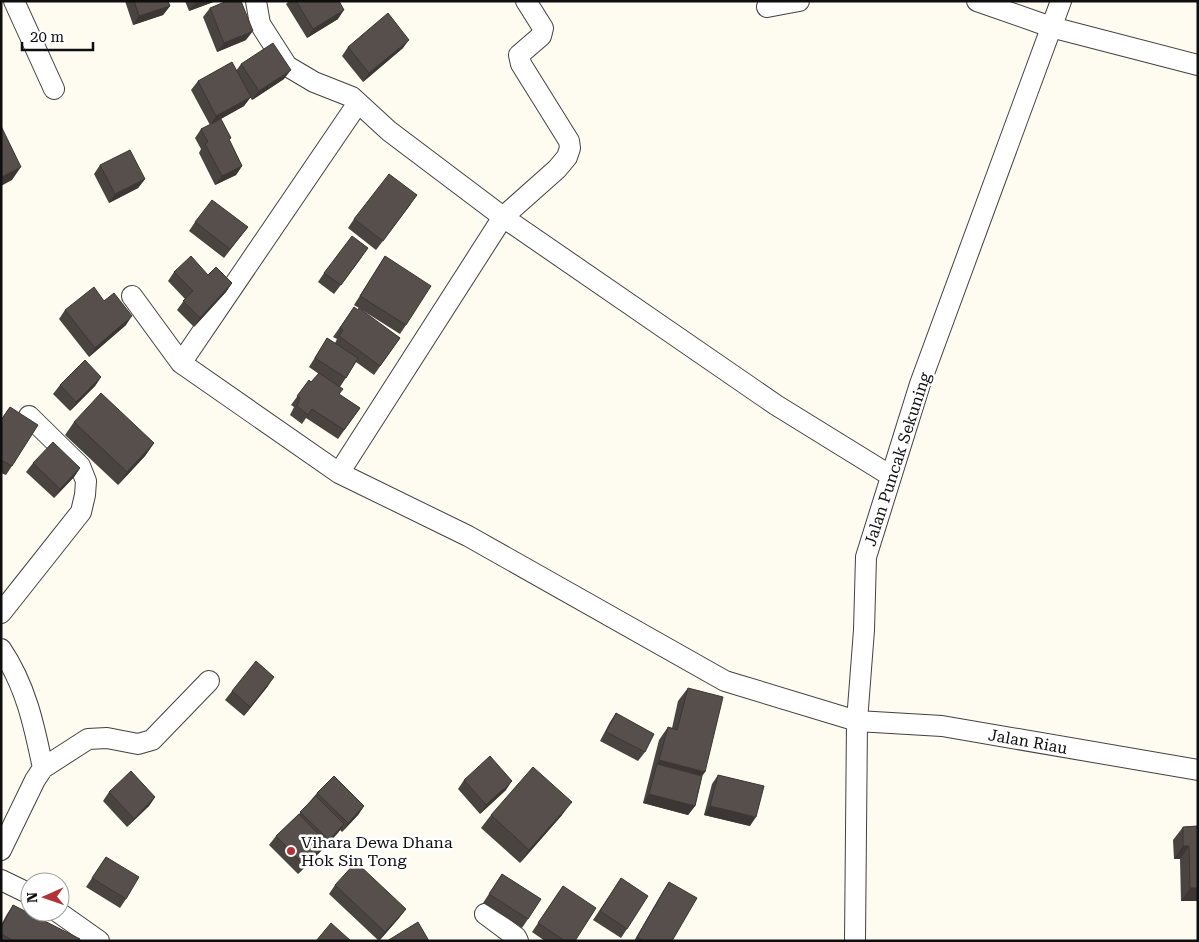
<svg xmlns="http://www.w3.org/2000/svg" width="1199" height="942" viewBox="0 0 1199 942" font-family="'Roboto Serif',serif">
<style>
.lines{fill:none;stroke-linecap:round;stroke-linejoin:round}
.street-casing{stroke:#414141;stroke-width:22}
.street{stroke:#fff;stroke-width:20}
.wall{fill:#4a4440}
.shaded-wall{fill:#3c3734}
.building{fill:#564f4b;stroke:#3c3734}
.poi-dot{fill:#b13338;stroke:#fff;stroke-width:2}
.labels{text-anchor:middle;stroke-width:5;stroke-linejoin:round;paint-order:stroke}
.street-label{font-size:16px;fill:#0e0e0e;stroke:#fff}
.poi-label{font-size:16px;fill:#0e0e0e;stroke:#fff;text-anchor:start}
</style>
<rect width="100%" height="100%" fill="#fefbf0"/>
<g class="lines">
<defs>
<path id="street" d="M14,1L54,89
M256,1L260,24L287,66L314,82L352,97L389,131L503,217L776,405L891,476
M977,1L1051,27L1198,65
M767,7L799,1
M358,103L181,363L339,473L468,536L725,681L857,721L942,726L1198,770
M132,296L181,363
M339,473L503,217L557,169L567,157L570,148L569,141L521,64L519,55L541,36L543,28L526,1
M1,613L81,512L85,495L86,481L80,466L29,416
M1,649C26,686 34,725 43,768
M1,850L35,780L43,768L88,739L107,738L138,744L152,740L209,681
M1,880L30,894
M58,912L99,941
M485,914L516,937L518,941
M855,941L857,721L864,630L866,557L920,384L1061,1"/>
</defs>
<use href="#street" class="street-casing"/>
<use href="#street" class="street"/>
</g>
<path class="wall" d="M125,1H168L170,6L163,15L133,25Z
M185,1H216L189,11Z
M289,1H339L338,19L307,38L286,4Z
M210,8L246,40L217,52L203,17Z
M348,47L403,48L363,82L342,56Z
M241,64L284,79L252,100L250,97L244,106L210,125L231,138L229,140L242,166L236,175L215,185L199,153L201,149L195,138L201,129L210,125L191,90L198,81L236,71Z
M100,165L145,179L138,188L109,203L94,174Z
M411,204L376,250L348,228L354,219Z
M195,222L248,227L224,258L189,231Z
M385,256L406,325L400,334L354,305Z
M362,257L334,294L318,282L324,273Z
M174,272L208,275L232,283L226,292L194,327L177,310L185,299L168,281Z
M354,307L400,338L374,375L356,362L340,387L339,394L360,408L338,439L306,418L302,424L290,415L294,407L291,405L309,380L311,382L319,374L309,367L327,338L335,343L337,339L333,337Z
M65,310L126,325L89,357L59,319Z
M101,377L95,386L70,411L53,394L60,385Z
M10,407L12,466L6,475L1,473V420Z
M74,422L154,443L145,456L118,485L65,435Z
M33,463L80,468L74,477L54,498L26,472Z
M268,686L244,716L225,700L232,691Z
M688,688L702,776L695,806L688,815L643,803L659,740L668,727L672,728L678,701Z
M616,713L645,752L638,761L600,741L610,722Z
M718,775L750,826L704,815L712,784Z
M464,780L506,790L480,814L458,789Z
M109,792L155,797L149,806L127,827L103,801Z
M317,793L364,806L358,815L342,832L340,830L321,851L298,874L269,845L276,836L299,814Z
M491,815H562L520,863L481,828Z
M1198,826V901H1181L1180,859H1174L1173,840L1183,827Z
M106,857L126,899L120,908L86,887Z
M502,874L528,919L522,928L483,903Z
M621,878L627,929L621,938L593,920Z
M669,882L672,941H634L663,891Z
M335,885L406,909L399,918L379,941L329,894Z
M563,886L575,941H545L532,932Z
M13,905L79,941H1V925L7,914Z"/>
<path class="shaded-wall" d="M198,1H216L189,11L195,2Z
M170,6L163,15L133,25L139,16Z
M344,10L338,19L307,38L313,29Z
M253,31L246,40L217,52L224,43Z
M409,40L403,48L363,82L369,73Z
M291,70L284,79L252,100L259,91Z
M251,97L244,106L210,125L216,116Z
M242,166L236,175L215,185L222,176Z
M21,167L12,180L1,186V177Z
M145,179L138,188L109,203L115,194Z
M232,283L226,292L194,327L200,318Z
M132,316L126,325L89,357L95,348Z
M101,377L95,386L70,411L76,402Z
M154,443L145,456L118,485L127,472Z
M80,468L74,477L54,498L60,489Z
M274,677L268,686L244,716L250,707Z
M659,760L705,772L696,785L657,764Z
M512,781L506,790L480,814L486,805Z
M649,794L695,806L688,815L643,803Z
M155,797L149,806L127,827L134,819Z
M572,802L562,815L520,863L529,850Z
M364,806L358,815L342,832L348,823Z
M710,806L756,817L750,826L704,815Z
M344,824L338,833L323,849L329,840Z
M327,843L321,851L298,874L304,865Z
M1183,846H1189L1180,859H1174Z
M1190,888H1198V901H1181Z
M406,909L399,918L379,941L385,932Z"/>
<path class="building" d="M134,1H168L170,6L139,16Z
M227,1H241L253,31L224,43L210,8Z
M296,1H339L344,10L313,29Z
M388,13L409,40L369,73L348,47Z
M273,43L291,70L259,91L241,64Z
M232,62L251,97L216,116L198,81Z
M221,119L231,138L229,139L242,166L222,176L205,144L208,142L201,129Z
M1,126L21,167L1,177Z
M130,150L145,179L115,194L100,165Z
M389,174L417,195L383,241L354,219Z
M212,200L248,227L230,249L195,222Z
M352,236L368,248L341,285L324,273Z
M191,256L208,275L216,267L232,283L200,318L183,301L193,291L174,272Z
M385,256L431,286L406,325L360,296Z
M94,287L104,301L114,293L132,316L95,348L65,310Z
M354,307L358,310L359,308L400,338L380,366L339,336L343,330L340,328Z
M327,338L358,358L346,378L315,358Z
M85,360L101,377L76,402L60,385Z
M319,373L343,389L339,394L360,408L344,430L312,409L308,415L297,406L300,398L297,396L309,380L311,382Z
M101,393L154,443L127,472L74,422Z
M10,407L38,425L12,466L1,460V420Z
M53,442L80,468L60,489L33,463Z
M256,661L274,677L250,707L232,691Z
M688,688L723,697L705,772L659,760L668,727L677,730Z
M616,713L654,734L645,752L606,732Z
M490,756L512,781L486,805L464,780Z
M657,764L702,776L695,806L649,794Z
M533,767L572,802L529,850L491,815Z
M131,771L155,797L134,819L109,792Z
M718,775L764,786L756,817L710,806Z
M334,776L364,806L348,823L317,793Z
M316,796L344,824L329,840L300,812Z
M299,814L327,843L304,865L276,836Z
M1198,826V888H1190L1189,846H1183V827Z
M106,857L139,877L126,899L92,878Z
M356,862L406,909L385,932L335,885Z
M502,874L541,899L528,919L489,894Z
M621,878L648,896L627,929L600,911Z
M669,882L697,898L672,941H643L637,937Z
M563,886L596,908L575,941H565L538,923Z
M13,905L80,939L79,941H14L1,934V928Z
M418,922L429,941H387Z
M331,923L351,941H316Z"/>
<circle class="poi-dot" cx="291" cy="851" r="5"/>
<g class="labels">
<g class="street-label">
<text transform="translate(897 459) rotate(-72)" y="6">Jalan Puncak Sekuning</text>
<text transform="translate(1028 741) rotate(10)" y="6">Jalan Riau</text>
</g>
<g class="poi-label">
<text x="301" y="848">Vihara Dewa Dhana<tspan x="301" dy="18">Hok Sin Tong</tspan></text>
</g>
</g>
<rect width="1199" height="942" fill="none" stroke="#0e0e0e" stroke-width="5"/>
<g transform="translate(45 897) rotate(268)"><circle r="24" fill="#ffffff" stroke="#9f9f9f"/>
<path d="M0-4L9 19L0 12L-9 19Z" fill="#b13338"/>
<text y="-8" font-size="14" font-weight="bold" text-anchor="middle" fill="#0e0e0e">N</text>
</g>
<path d="M22 42v8h71v-8" fill="none" stroke="#0e0e0e" stroke-width="2.5"/>
<text x="30" y="42" font-size="15" fill="#0e0e0e" stroke="#ffffff" stroke-width="4" paint-order="stroke">20 m</text>
</svg>
